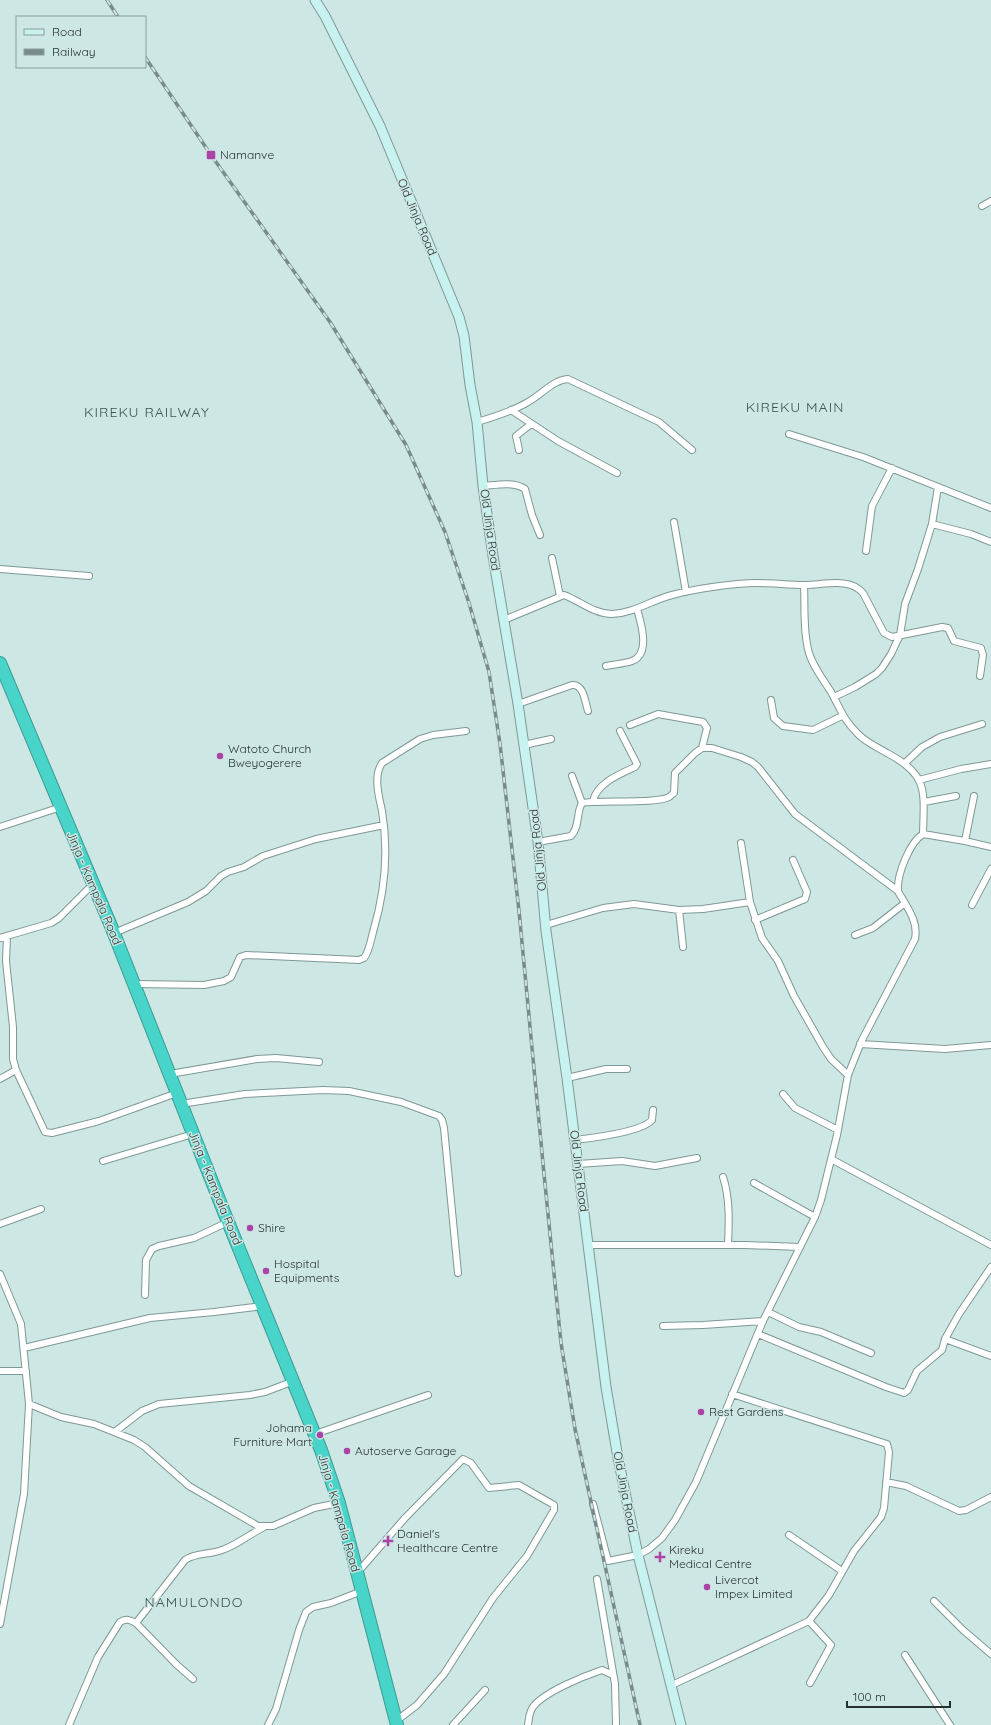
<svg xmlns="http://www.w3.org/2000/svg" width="991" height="1725" viewBox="0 0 991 1725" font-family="Quicksand,sans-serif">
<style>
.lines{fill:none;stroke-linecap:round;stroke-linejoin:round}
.street-casing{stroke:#7f9895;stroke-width:8}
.secondary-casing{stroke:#7f9895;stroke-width:11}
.highway-casing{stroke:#3c9b93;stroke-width:14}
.street{stroke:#fff;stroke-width:6}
.secondary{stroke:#c8f2ef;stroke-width:9}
.highway{stroke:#48d4c9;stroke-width:12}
.rail-casing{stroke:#788b88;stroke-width:3.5}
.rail{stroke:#cde7e4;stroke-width:2;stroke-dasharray:6;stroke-linecap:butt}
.poi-dot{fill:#ac44a7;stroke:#cde7e4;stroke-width:1.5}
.labels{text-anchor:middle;stroke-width:3;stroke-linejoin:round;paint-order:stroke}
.poi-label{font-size:12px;fill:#26312f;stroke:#cde7e4;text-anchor:start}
.street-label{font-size:12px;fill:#26312f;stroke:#cde7e4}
.quarter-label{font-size:14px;letter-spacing:1px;fill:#3d5451;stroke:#cde7e4}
</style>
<rect width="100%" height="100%" fill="#cde7e4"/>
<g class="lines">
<defs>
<path id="street" d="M982,206L991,201
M511,410L558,441L617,473
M477,422C494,417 513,411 528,402C541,395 553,380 568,379L659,422L692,450
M789,434L863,457L991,508
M519,450L516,436L531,424
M483,486C496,485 514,481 525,489L532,515L540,535
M674,522L686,592
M932,524L971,534L991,542
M866,551L872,506L892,468
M552,558L560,596
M0,569L89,576
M804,585C805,606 803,628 808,649C811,664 823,679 831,692C840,708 843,719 857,733C865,742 877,747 887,753C929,775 924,791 923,834
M504,620L564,595C580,601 594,614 612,614C634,613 652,600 672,595C695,589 733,583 757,583C773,583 789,585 805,585C824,585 850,577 863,593L884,633L892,637L942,627L948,628L954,641L981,648L983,655L980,676
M606,666C614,664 624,664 632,661C651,654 641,623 637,609
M834,697L855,687L876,674L882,668L891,654L900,635L905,604L918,569L932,524L938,487
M771,700L774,718L783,726L813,730L842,716
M518,704L572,685C584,684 585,702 588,711
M630,725L658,714L703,722L707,728L702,748
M524,745L551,739
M905,763L922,747L940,737L982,724
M572,776L582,803
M919,780L961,769L991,764
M593,801C597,783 620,774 635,767L637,764L620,731
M924,802L956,796
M0,827L61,807
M965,841L974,796
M538,842L571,836C580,827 576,813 582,803C599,800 658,804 669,797C671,796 672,794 674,793L675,773L695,753L702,748H712L741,757L752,762L758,767L795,814L898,891
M741,843L750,902L762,938L778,961L794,996L823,1047L831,1059L848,1075
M972,905L991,869
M679,910L683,947
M755,920L805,899L807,892L793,860
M546,925L603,908L634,904L679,910L703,909L750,902
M114,933L188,902L206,891L221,876L228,872L244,867L263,856L316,839L384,825
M855,935L873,928L905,903
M7,936L6,961L13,1027V1059L16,1070L45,1132L52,1133L99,1121L177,1093
M0,938L51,923L59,918L92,885
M134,984L204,985L224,981L231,977L240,957L246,955L359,960L364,958C369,952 371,940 373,932C385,892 389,853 382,811C379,797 373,776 382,763L420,739L433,735L466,731
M860,1044L945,1049L991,1045
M170,1074L257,1059L276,1058L319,1062
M567,1078L606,1069H627
M0,1079L16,1070
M783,1094L795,1108L838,1130
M181,1104L245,1094L323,1090L349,1091L401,1102L439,1116L442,1120L444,1128L458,1273
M575,1140C592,1138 642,1132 652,1120L653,1110
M831,1159L991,1245
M103,1161L193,1134
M578,1164L622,1161L655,1166L697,1158
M723,1177C730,1198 729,1222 728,1245
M754,1183L815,1217
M0,1224L41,1209
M588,1245H745L800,1247
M0,1274L21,1324L29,1404L24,1494L0,1624
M145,1295L146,1260L152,1249L159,1246L194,1238L228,1222
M768,1312L799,1327L821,1332L871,1353
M663,1326L703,1325L763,1321
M758,1334L886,1387L904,1393L908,1390L917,1371L942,1350L945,1339L959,1314L991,1267
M945,1339L991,1356
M24,1348L150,1318L214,1312L263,1306
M0,1371H26
M29,1404L61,1417L94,1424L134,1440L145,1447L189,1486L258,1526H273L314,1508L339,1503
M116,1431L142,1411L159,1404L250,1395L265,1392L294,1381
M315,1434L428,1395
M886,1482L906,1486L959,1511L966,1510L991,1497
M593,1504L608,1561L638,1555L649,1549L662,1538L675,1520L696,1482L763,1321L815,1217L821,1200L837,1135L848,1075L862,1040L915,939C918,923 910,912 902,898C901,896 898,893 898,890C897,874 910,842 923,834L965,841L991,847
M789,1535L842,1571
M357,1573L405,1518L463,1459L471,1463L489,1488L519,1485L554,1505V1510L527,1556L493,1598L444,1674L417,1705L396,1721
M597,1579L615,1684L616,1725
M934,1601L963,1630L991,1654
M809,1621L831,1645L810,1683
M136,1623L185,1560C196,1552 210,1555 222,1550C237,1545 250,1534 264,1527
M905,1655L950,1725
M672,1685L809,1621L829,1595L854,1551L881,1517L884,1508L889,1452L887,1444L732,1394
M69,1725L98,1657L120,1622C126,1618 130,1620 136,1623L177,1665L193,1679
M268,1725L276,1709L299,1630L306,1612L313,1607L331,1603L362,1591
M453,1725L485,1690
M528,1725C529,1719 529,1712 533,1707C544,1692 584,1676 602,1670L613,1675"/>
<path id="secondary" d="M315,0L325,16L380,126L459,317L464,336L470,385L477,422L483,486L493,556L518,704L538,842L546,931L567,1078L606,1387L618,1458L638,1555L681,1725"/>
<path id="highway" d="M0,663L111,926L224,1212L321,1450L339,1503L397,1725"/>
</defs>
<use href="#street" class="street-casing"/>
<use href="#secondary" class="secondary-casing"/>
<use href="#highway" class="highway-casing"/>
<use href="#street" class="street"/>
<use href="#secondary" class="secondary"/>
<use href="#highway" class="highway"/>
<defs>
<path id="rail" d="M107,0L118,17
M145,57L211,155L330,322L406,445L445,532L469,603L489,672L500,744L519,911L544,1174L561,1343L575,1429L640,1725"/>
</defs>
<use href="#rail" class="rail-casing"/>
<use href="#rail" class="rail"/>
</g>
<g class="poi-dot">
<rect x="206" y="150" width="10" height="10" rx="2"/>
<circle cx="220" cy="756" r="4"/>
<circle cx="250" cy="1228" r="4"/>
<circle cx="266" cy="1271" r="4"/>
<circle cx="701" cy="1412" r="4"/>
<circle cx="320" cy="1435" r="4"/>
<circle cx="347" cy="1451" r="4"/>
<path d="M386 1535h4v4h4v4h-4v4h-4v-4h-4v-4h4z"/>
<path d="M658 1551h4v4h4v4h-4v4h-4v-4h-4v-4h4z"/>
<circle cx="707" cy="1587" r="4"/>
</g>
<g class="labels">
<g class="poi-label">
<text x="220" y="159">Namanve</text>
<text x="228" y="753">Watoto Church<tspan x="228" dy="14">Bweyogerere</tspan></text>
<text x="258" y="1232">Shire</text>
<text x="274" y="1268">Hospital<tspan x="274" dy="14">Equipments</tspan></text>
<text x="709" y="1416">Rest Gardens</text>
<text x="312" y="1432" text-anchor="end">Johama<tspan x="312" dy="14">Furniture Mart</tspan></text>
<text x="355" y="1455">Autoserve Garage</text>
<text x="397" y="1538">Daniel's<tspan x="397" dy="14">Healthcare Centre</tspan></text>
<text x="669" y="1554">Kireku<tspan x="669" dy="14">Medical Centre</tspan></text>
<text x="715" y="1584">Livercot<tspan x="715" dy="14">Impex Limited</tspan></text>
</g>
<g class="street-label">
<text transform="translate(417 217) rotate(67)" y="4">Old Jinja Road</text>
<text transform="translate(490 530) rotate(82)" y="4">Old Jinja Road</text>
<text transform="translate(538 850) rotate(-96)" y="4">Old Jinja Road</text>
<text transform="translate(94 888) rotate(67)" y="4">Jinja - Kampala Road</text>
<text transform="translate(579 1171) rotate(83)" y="4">Old Jinja Road</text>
<text transform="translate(215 1188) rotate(68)" y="4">Jinja - Kampala Road</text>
<text transform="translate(625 1492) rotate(79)" y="4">Old Jinja Road</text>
<text transform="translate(339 1513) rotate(74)" y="4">Jinja - Kampala Road</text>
</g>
<g class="quarter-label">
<text x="795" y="412">KIREKU MAIN</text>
<text x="147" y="417">KIREKU RAILWAY</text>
<text x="194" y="1607">NAMULONDO</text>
</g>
</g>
<rect x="16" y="16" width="130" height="52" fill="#cde7e4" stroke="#8a9e9c"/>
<rect x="24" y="29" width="20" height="6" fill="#c8f2ef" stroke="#8a9e9c"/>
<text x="52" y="36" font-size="12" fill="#26312f">Road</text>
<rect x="24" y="49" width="20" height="6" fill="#788b88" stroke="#8a9e9c"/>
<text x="52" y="56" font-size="12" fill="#26312f">Railway</text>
<path d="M847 1701v6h103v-6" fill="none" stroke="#26312f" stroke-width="2"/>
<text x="853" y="1701" font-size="12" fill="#26312f" stroke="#cde7e4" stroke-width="3" paint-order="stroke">100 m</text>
</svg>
